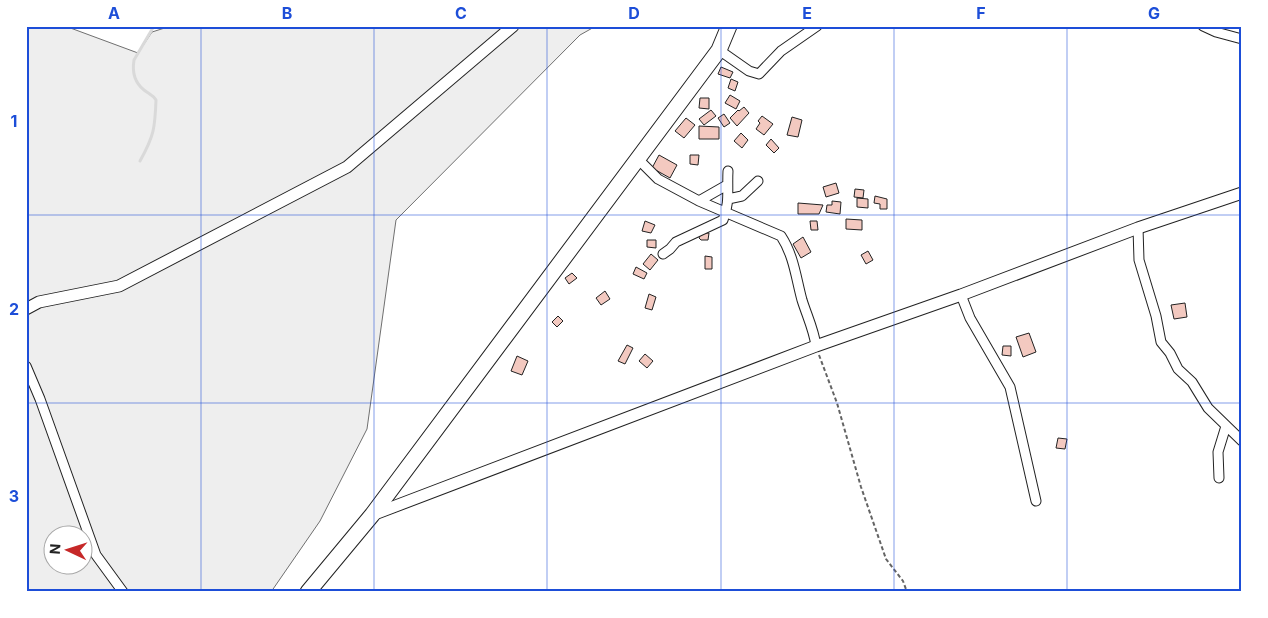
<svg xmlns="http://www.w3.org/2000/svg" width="1268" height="618" viewBox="0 0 1268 618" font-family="Inter,sans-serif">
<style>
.green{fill:#eee;stroke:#6f6f6f;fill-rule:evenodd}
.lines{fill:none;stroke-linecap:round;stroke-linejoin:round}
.stream{stroke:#d9d9d9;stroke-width:3}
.building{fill:#f3c9c0;stroke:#222}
.minor-casing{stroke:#222;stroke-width:11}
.tertiary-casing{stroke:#222;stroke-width:13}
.trunk-casing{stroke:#222;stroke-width:17}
.path{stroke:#646464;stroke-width:2;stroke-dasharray:4 2.5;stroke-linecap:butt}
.minor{stroke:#fff;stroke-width:9}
.tertiary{stroke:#fff;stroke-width:11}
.trunk{stroke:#fff;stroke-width:15}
.grid{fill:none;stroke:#1d4ed8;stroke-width:1;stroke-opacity:0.55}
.neatline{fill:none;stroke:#1d4ed8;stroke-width:2}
.grid-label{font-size:16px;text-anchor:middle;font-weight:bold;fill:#1d4ed8}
</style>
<rect width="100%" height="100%" fill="#fff"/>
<path class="green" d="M26,26H65L138,53L152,32L171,26H596L580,35L396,220L367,429L320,521L271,592H26ZM52,536H82V566H52Z"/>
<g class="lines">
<path class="stream" d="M140,161C154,136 155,128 156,100C153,95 149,94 144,90C134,82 132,72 134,60L154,26"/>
</g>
<path class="building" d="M721,67L733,72L730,78L718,74Z
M731,79L738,82L735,91L728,88Z
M730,95L740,101L736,109L725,103Z
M700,98H709V109L699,108Z
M744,107L749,113L737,126L730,118L738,110L739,111Z
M711,110L716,116L704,125L699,119Z
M724,114L730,123L724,127L718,118Z
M762,116L773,124L764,135L756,129L760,123L758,121Z
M792,117L802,120L798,137L787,135Z
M686,118L695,125L684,138L675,131Z
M699,126L719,127V139H699Z
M741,133L748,140L742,148L734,141Z
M771,139L779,148L774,153L766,145Z
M659,155L677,165L670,178L652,168Z
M690,155H699L698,165L690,164Z
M836,183L839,193L826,197L823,187Z
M855,189L864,190L863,198L854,197Z
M875,196L887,199V209H880V204L874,203Z
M857,198L868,199V208L857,207Z
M832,201L841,202L840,214L826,212L827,205H832Z
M798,203L823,205L819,214H798Z
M846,219L862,220V230L846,229Z
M645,221L655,225L651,233L642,231Z
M810,221H817L818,230H811Z
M701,233H709L708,240H701L699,238Z
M803,237L811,252L801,258L793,244Z
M647,240H656V248L647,247Z
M868,251L873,260L866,264L861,255Z
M651,254L658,260L650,270L643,264Z
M705,256L712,257V269H705Z
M636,267L647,273L644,279L633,274Z
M572,273L577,278L569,284L565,278Z
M605,291L610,299L601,305L596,298Z
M649,294L656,297L652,310L645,308Z
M1185,303L1187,317L1174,319L1171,305Z
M558,316L563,321L557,327L552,322Z
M1029,333L1036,352L1023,357L1016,337Z
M627,345L633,348L625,364L618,361Z
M1003,346H1011V356L1002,355Z
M645,354L653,361L647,368L639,361Z
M517,356L528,361L522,375L511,371Z
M1058,438L1067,439L1065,449L1056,448Z"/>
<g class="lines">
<defs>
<path id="minor" d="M1203,26L1216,32L1242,39
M720,48L719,50L749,71L759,74L781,51L817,26
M638,159L658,179L699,201L781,236C794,256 796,278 802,300C807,316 814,330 816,346
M728,199L742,196L758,181
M699,201L727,185
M1138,228L1139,260L1156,316L1161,342L1170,353L1178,369L1192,382L1208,408L1242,441
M663,254L670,249L676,242L723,220C730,204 727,188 728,171
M961,295L970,318L1010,387L1036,501
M26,366L40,399L96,555L123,592
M1219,478L1218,452L1226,426"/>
<path id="tertiary" d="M26,309L39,302L119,286L347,167L513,26
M372,515L816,346L961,295L1138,228L1242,193"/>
<path id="trunk" d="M308,592L372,515L719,50L729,26"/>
</defs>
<use href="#minor" class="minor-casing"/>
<use href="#tertiary" class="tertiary-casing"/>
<use href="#trunk" class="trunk-casing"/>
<path class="path" d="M819,355L837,403L861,487L886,559L903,581L907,592"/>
<use href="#minor" class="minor"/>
<use href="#tertiary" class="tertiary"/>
<use href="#trunk" class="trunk"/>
</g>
<path class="grid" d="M201,26V592M374,26V592M547,26V592M721,26V592M894,26V592M1067,26V592M26,215H1242M26,403H1242"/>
<rect width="1268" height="618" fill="none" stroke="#ffffff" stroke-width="55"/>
<g transform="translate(68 550) rotate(274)"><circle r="24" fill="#ffffff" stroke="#a7a7a7"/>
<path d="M0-4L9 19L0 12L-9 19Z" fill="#c62828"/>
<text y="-8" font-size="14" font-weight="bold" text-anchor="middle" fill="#222222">N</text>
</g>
<rect x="28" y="28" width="1212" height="562" class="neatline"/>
<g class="grid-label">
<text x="114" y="19">A</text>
<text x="287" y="19">B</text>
<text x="461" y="19">C</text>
<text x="634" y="19">D</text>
<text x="807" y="19">E</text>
<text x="981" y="19">F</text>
<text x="1154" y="19">G</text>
<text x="14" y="127">1</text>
<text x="14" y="315">2</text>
<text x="14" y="502">3</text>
</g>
</svg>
